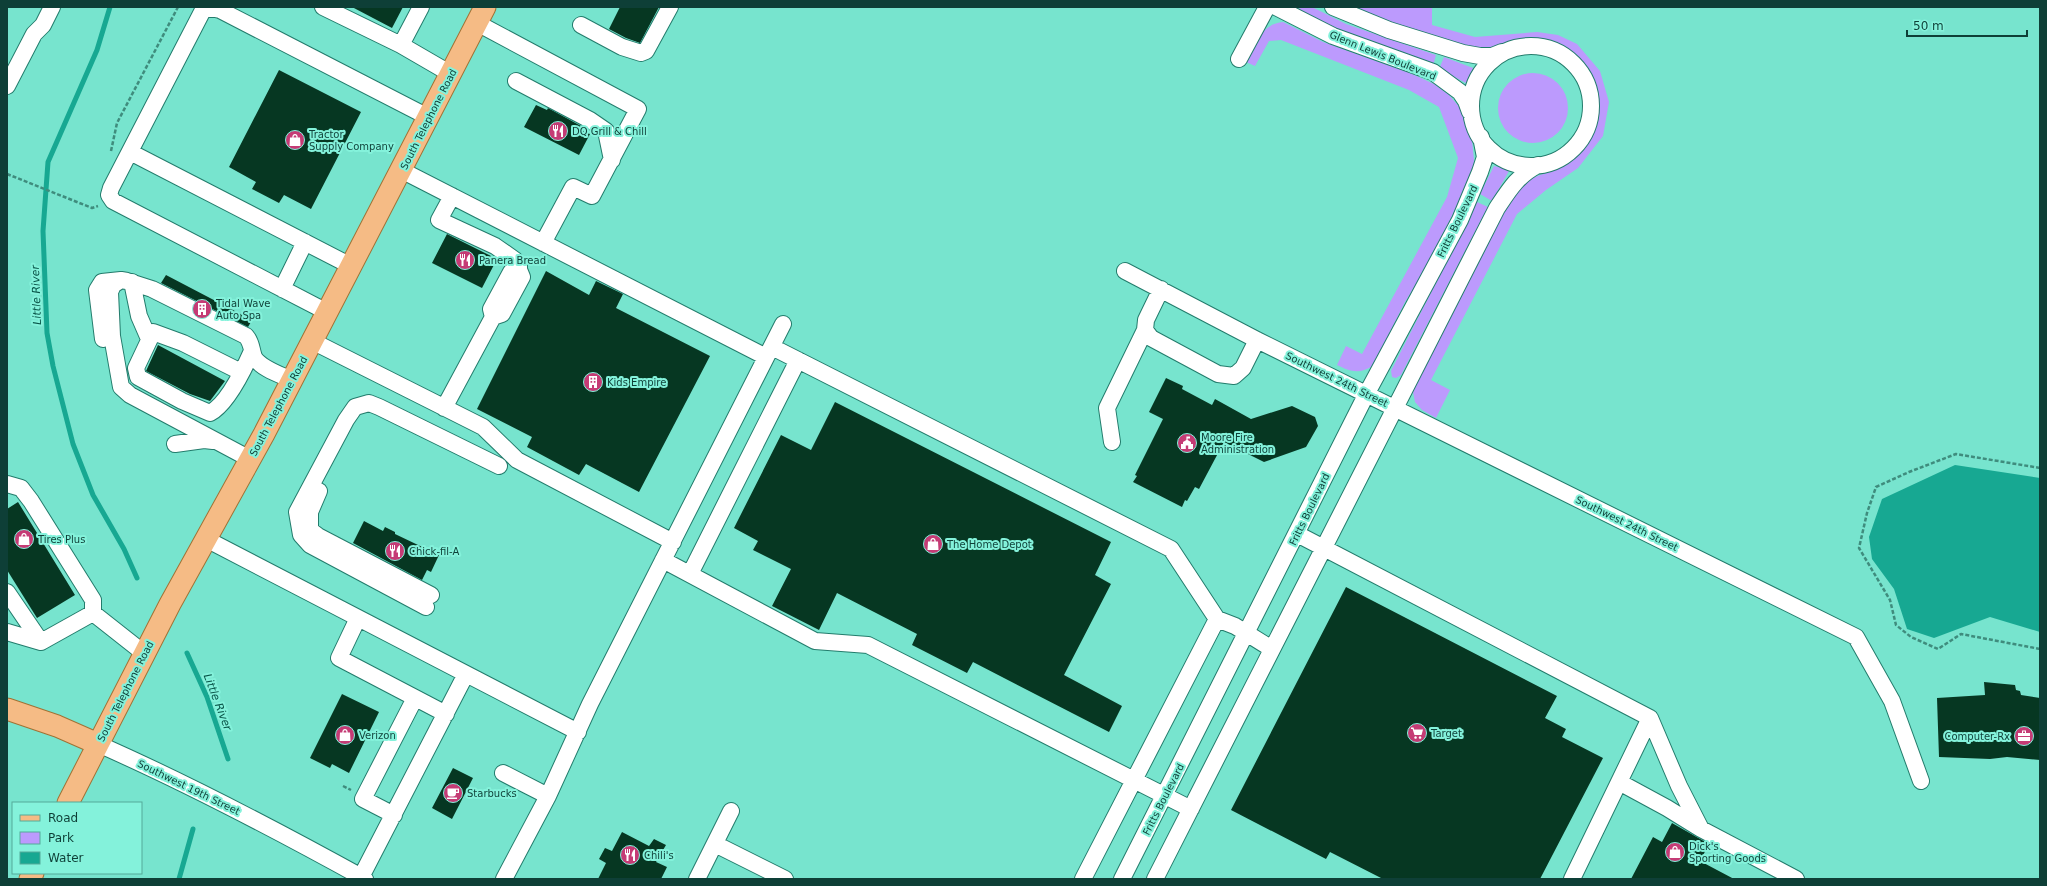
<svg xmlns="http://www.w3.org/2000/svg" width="2047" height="886" viewBox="0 0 2047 886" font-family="'DejaVu Sans',sans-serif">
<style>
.green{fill:#bc9afd}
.water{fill:#17a892}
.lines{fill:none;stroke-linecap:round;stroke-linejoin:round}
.stream{stroke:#17a892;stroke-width:5}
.building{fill:#063722}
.minor-casing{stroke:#237c6c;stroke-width:18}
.major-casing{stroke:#a07235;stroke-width:23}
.path{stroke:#3f8c7d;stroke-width:2.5;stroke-dasharray:4 2;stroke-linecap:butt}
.minor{stroke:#fff;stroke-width:16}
.major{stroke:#f5bb85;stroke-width:21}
.labels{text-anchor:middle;stroke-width:4;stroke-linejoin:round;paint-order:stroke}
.street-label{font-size:10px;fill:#0e3f37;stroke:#84f2db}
.poi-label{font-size:10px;fill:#0e3f37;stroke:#84f2db;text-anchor:start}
.water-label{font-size:11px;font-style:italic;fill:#095448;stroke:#84f2db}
</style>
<rect width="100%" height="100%" fill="#77e4ce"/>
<path class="green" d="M1299,7H1312L1346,24L1436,55L1433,66L1328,26L1300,12Z
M1355,7H1432V25L1475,37L1537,32L1558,35L1577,44L1600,71L1609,102L1603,136L1578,168L1546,190L1517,214L1431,380L1450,390L1436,418L1422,410L1415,402L1413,392L1435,345L1506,207C1514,196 1523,183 1535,177C1541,174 1549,173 1555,170C1568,164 1580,155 1587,144C1599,127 1602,108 1597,89C1594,78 1585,67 1577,60C1537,23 1510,57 1468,49C1456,47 1445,41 1434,37C1407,28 1380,20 1355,7Z
M1283,22L1323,42L1410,73L1434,84L1449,95L1462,110L1472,140L1474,160L1473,173L1428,265L1405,302L1373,366C1359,374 1351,372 1337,365L1346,346L1362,354L1447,197L1458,158L1439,107L1409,90L1281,40L1269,41L1255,66L1246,62C1255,44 1261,24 1283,22Z
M1444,57L1473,68L1474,70L1471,83L1468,84L1439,69Z
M1498 108a35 35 0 1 1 70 0a35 35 0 1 1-70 0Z
M1494,166L1507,169L1509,171L1492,201L1480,194Z
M1477,202L1488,207L1401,375L1396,378L1392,377L1391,371Z"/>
<path class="water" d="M1955,465L2040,478V632L1990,617L1934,638L1907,629L1894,589L1872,559L1869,537L1882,499Z"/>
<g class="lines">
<path class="stream" d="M110,7L97,50L48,162L43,231L47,333L53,366L73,444L93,495L124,549L137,578
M187,653L207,697L228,759
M179,879L193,829"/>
</g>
<path class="building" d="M352,7H403L392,28Z
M620,7H659L640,43L626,38L609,29Z
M279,70L361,112L311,209L284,195L279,203L252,189L256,182L229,167Z
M536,105L547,110L548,108L581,126L579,129L590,134L579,155L524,127Z
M447,234L497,259L482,288L432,263Z
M546,271L589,295L596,281L623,294L616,308L710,356L639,492L586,464L579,475L527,447L532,437L477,409Z
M166,275L252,320L248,327L161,283Z
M158,345L225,381L210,401L190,394L146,371Z
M1166,378L1183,386L1182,389L1212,405L1215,399L1251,419L1292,406L1315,417L1318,426L1306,447L1264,462L1224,442L1199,489L1195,487L1187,501L1185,500L1182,507L1133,482L1137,476L1135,475L1163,419L1149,412Z
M835,402L1111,542L1095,575L1111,584L1064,675L1122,706L1109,732L973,662L967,673L912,645L917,634L837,593L819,630L772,606L791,569L753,550L758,541L734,528L781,435L811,450Z
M18,502L75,595L37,618L7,570V509Z
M364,521L383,531L385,527L395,532V534L439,555L431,572L427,570L422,580L353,543Z
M1346,587L1557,696L1545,718L1566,729L1562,737L1603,758L1540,879H1383L1330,852L1326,859L1231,810Z
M1984,682L2015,685L2016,690L2020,691L2021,695L2040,698V760L2007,757L1990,759L1939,757L1937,698L1985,695Z
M342,694L379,712L349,773L332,764L330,768L310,758Z
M453,768L473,778L452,819L432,808Z
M1672,823L1709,844L1700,861L1734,879H1631L1653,837L1662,842Z
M622,832L649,846L654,839L666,845L656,862L667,867L661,879H598L606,863L599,859L605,848L612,851Z"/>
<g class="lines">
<defs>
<path id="minor" d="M323,7L401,45L451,74
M1276,7L1333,36L1433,72L1460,92L1466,101L1470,112
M1333,7L1389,30L1463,53L1480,56H1492L1502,52
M477,23L638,109L592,196L573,187L543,243
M581,25L622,47L641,53L646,51L670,7
M401,45L421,7
M1471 106a60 60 0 1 1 120 0a60 60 0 1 1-120 0Z
M1239,59L1267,7
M516,81L590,120L606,131L612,160
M7,86L34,34L43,25L52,7
M130,152L351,266
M401,170L766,357
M1125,271L1257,340L1856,637L1892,701L1921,781
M132,282L139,316L149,339
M282,289L305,242
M1161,289L1146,320L1145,330L1151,338L1218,374L1234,376L1243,368L1257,340
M327,312L113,201L109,195L111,188L203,10L210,8L220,10L428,117
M493,317L491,309L511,272L519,267
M103,339L97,290L102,282L121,280
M312,341L483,427L517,460L673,542
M772,347L1171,549L1217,619L1235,626L1272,649
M241,372L183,343L153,332L136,368L138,377L182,401L210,413C227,404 244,369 252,351
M444,408L493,317L502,314L522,277L515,260L495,246L439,220L452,196
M1112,442L1107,408L1145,330
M175,444L204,440L213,441
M250,459L130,395L121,387L112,336L110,292L113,285L121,280L127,281L152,289L246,336C252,343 251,349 254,357C260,368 281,375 292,380
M7,484L21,488L31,501L93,600V613L41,642L7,592
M319,491L310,512V530L318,536L431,595
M1297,534L1650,718L1572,879
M206,539L578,732
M663,560L815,641L868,645L1191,809
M690,574L798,360
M426,607L310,545L301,535L297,512L346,420L355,407L369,403L379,407L499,466
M93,613L145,654
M358,618L339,658L446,714
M7,632L41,642
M1650,718L1679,786L1701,829L1796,879
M98,744C189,784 278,831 365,879
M503,773L548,796
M1619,782L1667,808L1701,829
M394,815L363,799L415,698
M715,844L785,879
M360,879L466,674
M504,879L548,796L590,704L783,324
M697,879L731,811
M1083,879L1217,619
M1122,879L1367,393L1460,220L1480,172L1485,157L1481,137
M1155,879L1497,208C1509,190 1518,175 1538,165"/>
<path id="major" d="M7,709L57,726L98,744
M68,803L170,604L264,434L485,7
M30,879L33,873"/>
</defs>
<use href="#minor" class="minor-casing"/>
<use href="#major" class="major-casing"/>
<path class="path" d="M111,151L117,123L178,7
M7,174L92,208L98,206
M2040,468L1956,454L1909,472L1876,487L1867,513L1859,548L1890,600L1896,625L1911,637L1938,649L1961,634L2040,649
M343,786L351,790"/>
<use href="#minor" class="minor"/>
<use href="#major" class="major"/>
</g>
<defs>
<symbol id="restaurant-disc" viewBox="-11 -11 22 22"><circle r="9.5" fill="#c53b75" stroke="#84f2db"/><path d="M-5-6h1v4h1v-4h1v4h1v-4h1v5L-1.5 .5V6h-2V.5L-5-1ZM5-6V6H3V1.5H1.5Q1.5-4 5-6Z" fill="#fff"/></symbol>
<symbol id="shop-disc" viewBox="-11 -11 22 22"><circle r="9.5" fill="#c53b75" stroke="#84f2db"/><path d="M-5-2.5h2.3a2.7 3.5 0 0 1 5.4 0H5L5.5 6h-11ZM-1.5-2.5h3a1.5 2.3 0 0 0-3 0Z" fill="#fff"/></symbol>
<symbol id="building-disc" viewBox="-11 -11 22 22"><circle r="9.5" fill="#c53b75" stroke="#84f2db"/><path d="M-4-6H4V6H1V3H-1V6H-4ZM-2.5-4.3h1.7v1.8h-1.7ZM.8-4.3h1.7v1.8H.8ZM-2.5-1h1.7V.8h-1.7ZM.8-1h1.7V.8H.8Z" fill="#fff"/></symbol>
<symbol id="civic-disc" viewBox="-11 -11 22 22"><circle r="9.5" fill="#c53b75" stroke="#84f2db"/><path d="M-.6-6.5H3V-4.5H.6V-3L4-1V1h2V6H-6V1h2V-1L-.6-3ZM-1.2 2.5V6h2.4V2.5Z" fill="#fff"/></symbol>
<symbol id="supermarket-disc" viewBox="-11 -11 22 22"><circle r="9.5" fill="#c53b75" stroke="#84f2db"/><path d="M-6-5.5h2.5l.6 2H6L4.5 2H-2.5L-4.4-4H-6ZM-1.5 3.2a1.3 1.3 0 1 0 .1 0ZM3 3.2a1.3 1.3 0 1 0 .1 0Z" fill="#fff"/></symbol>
<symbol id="office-disc" viewBox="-11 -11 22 22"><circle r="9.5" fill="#c53b75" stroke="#84f2db"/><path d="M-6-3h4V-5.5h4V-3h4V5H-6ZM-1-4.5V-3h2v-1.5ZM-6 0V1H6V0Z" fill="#fff"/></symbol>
<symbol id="cafe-disc" viewBox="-11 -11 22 22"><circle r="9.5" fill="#c53b75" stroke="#84f2db"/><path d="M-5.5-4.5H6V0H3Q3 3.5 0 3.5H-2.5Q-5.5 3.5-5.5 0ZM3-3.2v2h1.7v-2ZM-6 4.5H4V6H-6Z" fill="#fff"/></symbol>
</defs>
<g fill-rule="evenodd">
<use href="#restaurant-disc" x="547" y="120" width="22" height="22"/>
<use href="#shop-disc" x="284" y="129" width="22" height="22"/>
<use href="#restaurant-disc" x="454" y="249" width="22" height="22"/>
<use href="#building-disc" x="191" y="298" width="22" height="22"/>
<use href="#building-disc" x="582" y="371" width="22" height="22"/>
<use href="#civic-disc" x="1176" y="432" width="22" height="22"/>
<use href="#shop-disc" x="13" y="528" width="22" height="22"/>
<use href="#shop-disc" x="922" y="533" width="22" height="22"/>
<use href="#restaurant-disc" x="384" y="540" width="22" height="22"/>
<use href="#supermarket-disc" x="1406" y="722" width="22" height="22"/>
<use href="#shop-disc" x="334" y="724" width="22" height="22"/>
<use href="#office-disc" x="2013" y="725" width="22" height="22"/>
<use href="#cafe-disc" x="442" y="782" width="22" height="22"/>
<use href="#shop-disc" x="1664" y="841" width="22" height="22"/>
<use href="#restaurant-disc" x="619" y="844" width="22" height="22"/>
</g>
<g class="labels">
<g class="street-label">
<text transform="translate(1383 55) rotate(22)" y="4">Glenn Lewis Boulevard</text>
<text transform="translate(428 119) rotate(-63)" y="4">South Telephone Road</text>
<text transform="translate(1457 221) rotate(-64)" y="4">Fritts Boulevard</text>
<text transform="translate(1337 379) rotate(26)" y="4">Southwest 24th Street</text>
<text transform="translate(278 406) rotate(-62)" y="4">South Telephone Road</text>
<text transform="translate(1309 509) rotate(-64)" y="4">Fritts Boulevard</text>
<text transform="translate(1627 523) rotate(26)" y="4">Southwest 24th Street</text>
<text transform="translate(125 691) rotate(-63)" y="4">South Telephone Road</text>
<text transform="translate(189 787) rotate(26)" y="4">Southwest 19th Street</text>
<text transform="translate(1163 799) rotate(-63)" y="4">Fritts Boulevard</text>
</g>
<g class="poi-label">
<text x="572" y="135">DQ Grill &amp; Chill</text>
<text x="309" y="138">Tractor<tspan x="309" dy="12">Supply Company</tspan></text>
<text x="479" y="264">Panera Bread</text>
<text x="216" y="307">Tidal Wave<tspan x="216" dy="12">Auto Spa</tspan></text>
<text x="607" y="386">Kids Empire</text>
<text x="1201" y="441">Moore Fire<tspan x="1201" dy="12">Administration</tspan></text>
<text x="38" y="543">Tires Plus</text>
<text x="947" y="548">The Home Depot</text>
<text x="409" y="555">Chick-fil-A</text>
<text x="1431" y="737">Target</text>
<text x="359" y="739">Verizon</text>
<text x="2010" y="740" text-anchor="end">Computer-Rx</text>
<text x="467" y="797">Starbucks</text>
<text x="1689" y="850">Dick's<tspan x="1689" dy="12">Sporting Goods</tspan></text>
<text x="644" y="859">Chili's</text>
</g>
<g class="water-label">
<text transform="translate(36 295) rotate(-92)" y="4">Little River</text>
<text transform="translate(218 702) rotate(69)" y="4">Little River</text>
</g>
</g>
<rect width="2047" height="886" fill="none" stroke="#0e3f37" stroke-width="16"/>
<rect x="12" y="802" width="130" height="72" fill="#84f2db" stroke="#55aa99"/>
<rect x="20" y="815" width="20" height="6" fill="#f5bb85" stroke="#55aa99"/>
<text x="48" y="822" font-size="12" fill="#0e3f37">Road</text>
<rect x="20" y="832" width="20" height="12" fill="#bc9afd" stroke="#55aa99"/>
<text x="48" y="842" font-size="12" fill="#0e3f37">Park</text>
<rect x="20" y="852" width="20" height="12" fill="#17a892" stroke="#55aa99"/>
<text x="48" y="862" font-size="12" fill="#0e3f37">Water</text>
<path d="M1907 30v6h120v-6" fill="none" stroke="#0e3f37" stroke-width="2"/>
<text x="1913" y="30" font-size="12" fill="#0e3f37" stroke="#84f2db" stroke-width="3" paint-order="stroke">50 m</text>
</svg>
